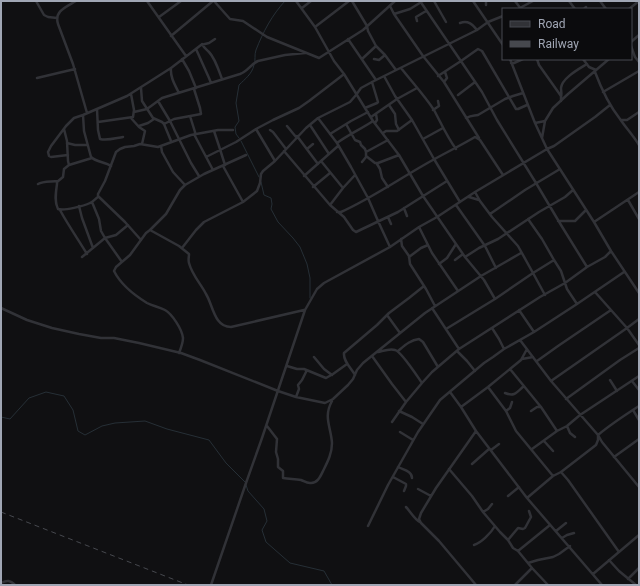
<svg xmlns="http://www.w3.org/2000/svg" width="640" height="586" viewBox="0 0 640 586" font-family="Roboto,sans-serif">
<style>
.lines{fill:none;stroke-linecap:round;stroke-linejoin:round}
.stream{stroke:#262f36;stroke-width:1}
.minor{stroke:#313237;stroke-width:2.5}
.rail{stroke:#46484e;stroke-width:1;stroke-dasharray:5 4;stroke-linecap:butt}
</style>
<rect width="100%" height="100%" fill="#101012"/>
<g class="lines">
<path class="stream" d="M239,138L236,134L235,127L239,121L236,103L239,85C245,79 252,74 254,65C256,60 254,55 256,50C263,32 272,15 285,1
M241,141L259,177
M261,182L264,195L271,198L272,204L271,209L278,222L293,238L300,247L307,264L310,278V298
M1,417L10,419L29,398L46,392L64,396L73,410L78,431L85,435L102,426L115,423L145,421L167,429L209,440L226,463L245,482
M246,485L248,491L264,509L267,521L262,530L266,542L290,563L324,571L332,585"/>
<path class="minor" d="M36,1L44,15L48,17L57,18
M76,1C66,7 54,11 58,24L73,64L87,113
M147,1L186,56
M214,1L230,19L243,21L267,37L319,58L363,30L395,1
M296,1L315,27L334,61L344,74L373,121L399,155L423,196L465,257L484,280L495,299
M352,1L367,26L368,31L376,46L385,55L396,70
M420,1L482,92L497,120L536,183L561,225L587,267
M434,1L446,22
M473,1L503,45
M486,1V5
M515,1L521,9
M569,1L575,9
M600,1L606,9
M390,6L394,14L423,56L444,82L479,138
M302,8L311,1
M518,9L533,1
M584,9L586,7
M629,9L639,1
M394,14L410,9L423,1
M159,17L181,1
M417,21L416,17L426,11
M460,23C468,20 472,24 477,30
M315,27L349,1
M171,36L213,1
M348,39L376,80
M631,42L639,35
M202,44C204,48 206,49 209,52C215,58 219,71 222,79
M631,46L635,57L639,62
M196,49L209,78L211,83
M182,59L189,71L196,88
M362,59L376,46
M374,59L379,60L385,55
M510,59L535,123L547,149L594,222L611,251L639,293
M537,59L539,65L561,96V101
M583,59L589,67L596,70
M511,63H514L523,59
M171,68C170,77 175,85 179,93
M401,68C412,82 424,95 434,110C441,123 447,137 456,149
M595,72C601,88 609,105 620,119C626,128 633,135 639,145
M384,76L395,96L412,120L434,159L460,202
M438,76L461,61L478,49L482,51L516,109H518L527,105
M37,78L75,69
M444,82L447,78L445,72
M141,88L142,101L153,118L162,122L164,124L171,141
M603,92L639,71
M458,95L475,82
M561,97C562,94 561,91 561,88C562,78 579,69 587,64
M158,101L170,121L191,163L199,176
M389,105L395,114L396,124L399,130
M365,108L377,103L378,102L372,82
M97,109L98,130L100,139C107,141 116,138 123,137
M433,110L439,106L438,101
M134,112L147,109L162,98L240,74C248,71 251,64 258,61L285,55L305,53
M83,115L84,131L91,157C96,162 105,162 111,166
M190,116L195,132V136L213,170
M371,117L397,99L417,88
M131,118L139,127L145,131L142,144
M318,118L337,143L351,167L368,198L378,221L390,247
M466,118C472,115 474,116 478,115L505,99L513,96L523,93
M621,120H627L639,112
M98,122L133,117L134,110L131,94
M375,123L377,120L376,114
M535,123L545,121
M164,124L174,119L201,114L200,108L194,89
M346,124L355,140L360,142L361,145L365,149L366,152V157L362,162
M310,125L329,154
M139,126L148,123L154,119
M287,126L296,137
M64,129L67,141L68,161L69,165L92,158
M256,129L275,161
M270,130L273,132L286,149
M214,131L219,146L225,165
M383,133L386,131H397L412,120
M330,134L351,121L368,112
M297,136L318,164
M542,138L545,121L553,108L568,94L609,59
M423,139L443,128
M67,143L75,145H87
M337,143C348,135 361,129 373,121
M161,146L162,152L173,172L185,185
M307,149L313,144
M284,151L330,205L344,217L353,230L356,232L398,212L447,181
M366,152L388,140
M68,155L51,157L49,156L48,152L51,146L66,126L74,118L83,115L127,96L171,68L201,45L209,43L215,39
M366,156L375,163H378L399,155
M206,157L236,142L256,129L273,120L299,108L309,101L339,78L344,74
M321,161L343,188
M377,164L380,169L382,178L388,187
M69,165L64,169L63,177L57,182V184C56,192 54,201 58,209C64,211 84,206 90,203C93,202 95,199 98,197
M223,166L243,202
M304,176L338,146
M38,184C43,181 51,182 58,181
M313,187L330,173
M475,192L480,201L492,217L518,246L533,273L554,260L561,271L567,289L577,304
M469,197L479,200
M628,200L639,219
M92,202L99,219L101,231L105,238L122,262
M330,205L343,188L355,175
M456,205L485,246L496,268
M79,206L82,218L93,248
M404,208L407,216
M60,210C68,225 78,239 87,254
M337,212H341C370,199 396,181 424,165C441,155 458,147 475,137L480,140L503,175
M490,214L525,190L560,169
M388,217L391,224
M528,219L542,239L554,260
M558,221H575L586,210
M594,222L639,192
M419,227L432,253L458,291
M150,230L166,214L180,190L185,185L204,174L246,155
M401,239L402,246L409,256L410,264L426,289L435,306
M141,240L125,222L98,196V194L105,181L116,152L120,149L125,147L134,146L140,144L158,147L191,135L218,130H233
M182,248L196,230L204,222L243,202L257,191L260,183L261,174L263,171L275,161L306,128L318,118L350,102L356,95L361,88L372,82L477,30L488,22L503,16
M82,257L105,238L116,235L128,225
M409,257L421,248L428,245
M465,257L479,248L498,239L539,212L565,197L573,190
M455,260L463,254
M439,264L447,258L456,244
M595,292L627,328L639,345
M1,308L27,320L52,328L79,334L101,338H114L139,343L181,353L200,360L278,391L296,397L325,403L333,399L348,385L353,379L357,370L363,363L425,313L481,276L521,253
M432,308L459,349
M519,310L534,332
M387,315L400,333
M492,328L499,339L504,349
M446,329L495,299L533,273L545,295
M520,340L551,381L598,435L602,442L639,487
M398,351C404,346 410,340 419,339L423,342L438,367
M457,351L467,361L475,371
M378,352C383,351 390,348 395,350C401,351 417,376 422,383
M179,353C181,348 183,343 183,338C182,329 172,314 165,310C159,307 153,306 147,303C134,295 121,285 114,271L116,267L130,255L146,233L150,230L179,246L189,254C189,257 188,260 189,263C192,275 201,284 206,294C213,305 214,327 231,327L304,310
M372,356L392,384L406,402
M314,357L324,369L332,375
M522,359L533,357
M537,361L558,346L611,310
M287,366L297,369H304L326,378L333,374L347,364
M510,369L541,407L557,431L567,426L580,415L639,376
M355,375C351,368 343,361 344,353L377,325L389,313L409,298L424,286
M610,380L617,391
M551,381L627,328L639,319
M632,381L639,390
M488,387L506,411L516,431L553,476
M450,392L461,407L476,431L527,498L602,585
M505,393C515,397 517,392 524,386
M296,397L299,389L298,385L302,380L307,370
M566,399L620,360L639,348
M461,407L488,387L521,360L527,349
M633,410L639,420
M399,411L412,417L423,424
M506,411L510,408L512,402
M531,411L537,407H541
M392,422L406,402L422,383L432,372L459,349L540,297L565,283L587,267L605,257L611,251
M267,426L277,439L276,452L278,459V467L283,471V478C289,479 295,479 301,480C304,481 306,483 310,483C318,484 321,475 324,469C328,461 332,453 332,443C331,427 323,417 332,401
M567,426L570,433L575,437
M400,432L413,440
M544,441L553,451
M532,449L557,431
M491,450L499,444
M614,457L639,439
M472,464L489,449
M398,467C404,470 412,471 412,478
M449,469L472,496L483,512L500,532L508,540L513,548L518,551L532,568L548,585
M561,472L568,480L619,552
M393,477L406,484V486L404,491
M418,489L431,496
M508,496L519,487
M527,498L553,476L561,472L596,445L598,440V435C611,424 625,415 639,406
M406,507C410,511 415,520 420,522
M483,512L488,509L492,504
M368,526L388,485L418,432L440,400L484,363L493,357L504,349L534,332L577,304L624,272
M556,531L566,523
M562,538L567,535L574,533
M508,540L518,528L523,529L525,528L531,517L529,511
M474,545C481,543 491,533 495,526
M518,551L550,525
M609,560L619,571L636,585
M528,563L538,560L553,557L559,554L570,546
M593,574L639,535
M628,579L639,568
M1,583C7,580 10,580 15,585
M211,585L246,483L262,438L305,310L317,289L324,283L390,247L419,227L437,217L475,192L547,149L554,146L595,117L610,105
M476,585L439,541L421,523L419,519L421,513L436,488L476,431
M515,585L532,568"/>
<path class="rail" d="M1,512L188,585"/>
</g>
<rect width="640" height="586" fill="none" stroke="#a0a6b4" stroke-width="4"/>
<rect x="502" y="8" width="130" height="52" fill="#0b0b0d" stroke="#474950"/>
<rect x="510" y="21" width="20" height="6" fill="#313237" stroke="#474950"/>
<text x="538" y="28" font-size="12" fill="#a0a6b4">Road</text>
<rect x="510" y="41" width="20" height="6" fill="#46484e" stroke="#474950"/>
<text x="538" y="48" font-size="12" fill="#a0a6b4">Railway</text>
</svg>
